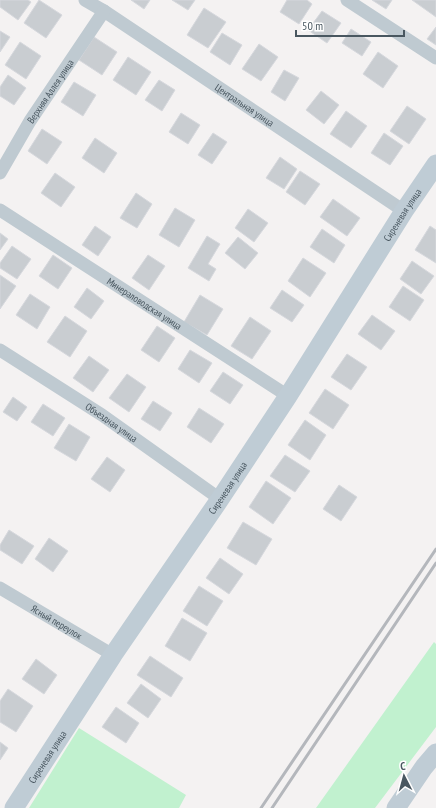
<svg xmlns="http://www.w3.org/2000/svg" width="436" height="808" viewBox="0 0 436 808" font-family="'PT Sans Narrow',sans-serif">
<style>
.green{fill:#c1f1cf}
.building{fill:#c9cdd1;stroke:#d6d8dd}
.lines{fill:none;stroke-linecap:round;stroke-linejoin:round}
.street{stroke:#bfcad1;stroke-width:13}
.secondary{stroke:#bfccd5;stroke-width:19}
.rail{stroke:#b4b7bc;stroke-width:3}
.labels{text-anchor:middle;stroke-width:3;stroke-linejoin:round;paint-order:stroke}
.street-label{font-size:10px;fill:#495760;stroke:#fff}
</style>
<rect width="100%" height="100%" fill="#f4f2f2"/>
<path class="green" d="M434,642L436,644V727L375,808H316Z
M79,728L186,795L179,808H29Z"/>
<path class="building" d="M0,0H28L31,2L18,20L0,7Z
M39,0L62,15L46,38L24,23Z
M131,0H150L144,9Z
M172,0H195L188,10Z
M287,0H307L312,4L299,24L280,12Z
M372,0H392L386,9Z
M412,0H436V17Z
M204,8L226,22L208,48L187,35Z
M322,11L341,23L327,43L308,30Z
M436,27V45L427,39Z
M351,29L371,42L362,56L342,43Z
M0,31L10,37L0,52Z
M222,33L242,45L230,65L210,52Z
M94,37L117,52L102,75L79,60Z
M20,42L41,56L26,79L5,65Z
M259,44L278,57L261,81L242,69Z
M378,52L398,66L383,88L363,74Z
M128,57L151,72L136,95L113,80Z
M284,70L299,78L285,101L271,92Z
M8,75L26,88L14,105L0,96V87Z
M159,80L175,90L162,111L145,100Z
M74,82L96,95L83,116L61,102Z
M321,91L339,105L324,124L306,110Z
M407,106L426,119L409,144L390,131Z
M346,111L367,126L351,148L330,134Z
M181,113L200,125L188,144L169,132Z
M42,129L62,142L47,164L28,151Z
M213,133L227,142L212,164L198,155Z
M384,133L403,146L390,165L371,153Z
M95,138L117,153L104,173L82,158Z
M280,157L297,169L284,189L266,178Z
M300,171L320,184L305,205L286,192Z
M55,173L75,187L61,207L41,193Z
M136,193L152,204L137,228L120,218Z
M333,199L360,218L347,236L320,217Z
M175,208L195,220L179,247L159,235Z
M248,209L268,223L254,242L235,228Z
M95,226L111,237L98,256L82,245Z
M430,226L436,230V263L415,250Z
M322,229L345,245L334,263L310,247Z
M0,233L8,239L0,250Z
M207,236L220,244L208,264L216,269L209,281L188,268Z
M238,237L258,253L245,269L225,253Z
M12,246L31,259L17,279L0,268V263Z
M53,255L72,268L58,289L39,276Z
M148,255L165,266L149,290L132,278Z
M303,258L326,273L310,297L288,281Z
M412,261L434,276L421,294L400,279Z
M0,275L16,286L0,309Z
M403,286L424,300L410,321L389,307Z
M87,288L104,301L91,319L74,307Z
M282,290L304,305L292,322L270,308Z
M30,294L50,307L37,329L16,315Z
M200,295L223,309L207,335L184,322Z
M372,315L395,331L381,350L358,334Z
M65,316L87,331L70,357L47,342Z
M250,317L271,331L252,359L231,346Z
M157,326L175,338L159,362L141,350Z
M190,350L212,363L199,383L178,369Z
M347,354L367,367L351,390L331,377Z
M89,356L109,370L93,392L73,378Z
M223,372L243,385L230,404L210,391Z
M127,374L146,387L129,412L109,398Z
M325,389L349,405L333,429L309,413Z
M13,397L27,407L17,421L3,412Z
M153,401L172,413L160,431L141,419Z
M43,404L65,418L53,436L31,422Z
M199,408L224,424L211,443L187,427Z
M305,420L326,435L310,460L288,445Z
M69,424L90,437L76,461L54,448Z
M285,455L310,471L295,492L270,476Z
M107,457L125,470L110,492L91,479Z
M266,481L291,498L273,524L249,507Z
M339,485L357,497L341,521L323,509Z
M243,522L272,539L256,565L227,548Z
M9,530L34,546L22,564L0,550V545Z
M49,538L68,551L53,572L35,559Z
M220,558L243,574L229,594L206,578Z
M199,586L223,601L207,626L183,611Z
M182,618L207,633L190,661L165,646Z
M150,656L183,678L171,697L137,675Z
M36,659L57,675L44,694L22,679Z
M141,684L161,699L148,718L127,703Z
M8,689L33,706L16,732L0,722V701Z
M116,707L139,723L126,743L102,727Z
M0,742L8,748L0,760Z"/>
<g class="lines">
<g class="street">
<path id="s1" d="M85,0L104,11L404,211"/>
<path d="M347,0L436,58"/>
<path id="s2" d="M0,173L30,121L104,11"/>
<path id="s3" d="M0,210L288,396"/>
<path id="s4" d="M0,350L102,415L220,499"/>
<path id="s5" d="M0,588L113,655"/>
</g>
<g class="secondary">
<path id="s6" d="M14,808L113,655L220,499L288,396L404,211L436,164"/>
<path d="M396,808L424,767L436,753"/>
</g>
<path class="rail" d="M261,808L436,549
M272,808L436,563"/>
</g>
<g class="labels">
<g class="street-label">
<text dy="4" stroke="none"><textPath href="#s2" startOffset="96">Верхняя Аллея улица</textPath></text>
<text dy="4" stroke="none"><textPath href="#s1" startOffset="191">Центральная улица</textPath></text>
<text dy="4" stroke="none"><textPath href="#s6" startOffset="709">Сиреневая улица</textPath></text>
<text dy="4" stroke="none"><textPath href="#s3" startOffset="172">Минераловодская улица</textPath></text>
<text dy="4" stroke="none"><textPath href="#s4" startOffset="133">Объездная улица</textPath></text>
<text dy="4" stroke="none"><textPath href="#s6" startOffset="385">Сиреневая улица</textPath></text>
<text dy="4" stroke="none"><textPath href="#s5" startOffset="66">Ясный переулок</textPath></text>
<text dy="4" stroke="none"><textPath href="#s6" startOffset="61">Сиреневая улица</textPath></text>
</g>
</g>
<g transform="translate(404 776) rotate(354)" stroke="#ffffff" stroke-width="3" paint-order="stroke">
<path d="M0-3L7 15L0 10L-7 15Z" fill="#495760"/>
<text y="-6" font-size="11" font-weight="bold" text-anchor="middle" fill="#495760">С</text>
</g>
<path d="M296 30v6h108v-6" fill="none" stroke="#495760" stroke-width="2"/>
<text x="302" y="30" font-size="12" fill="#495760" stroke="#ffffff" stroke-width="3" paint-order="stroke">50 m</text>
</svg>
